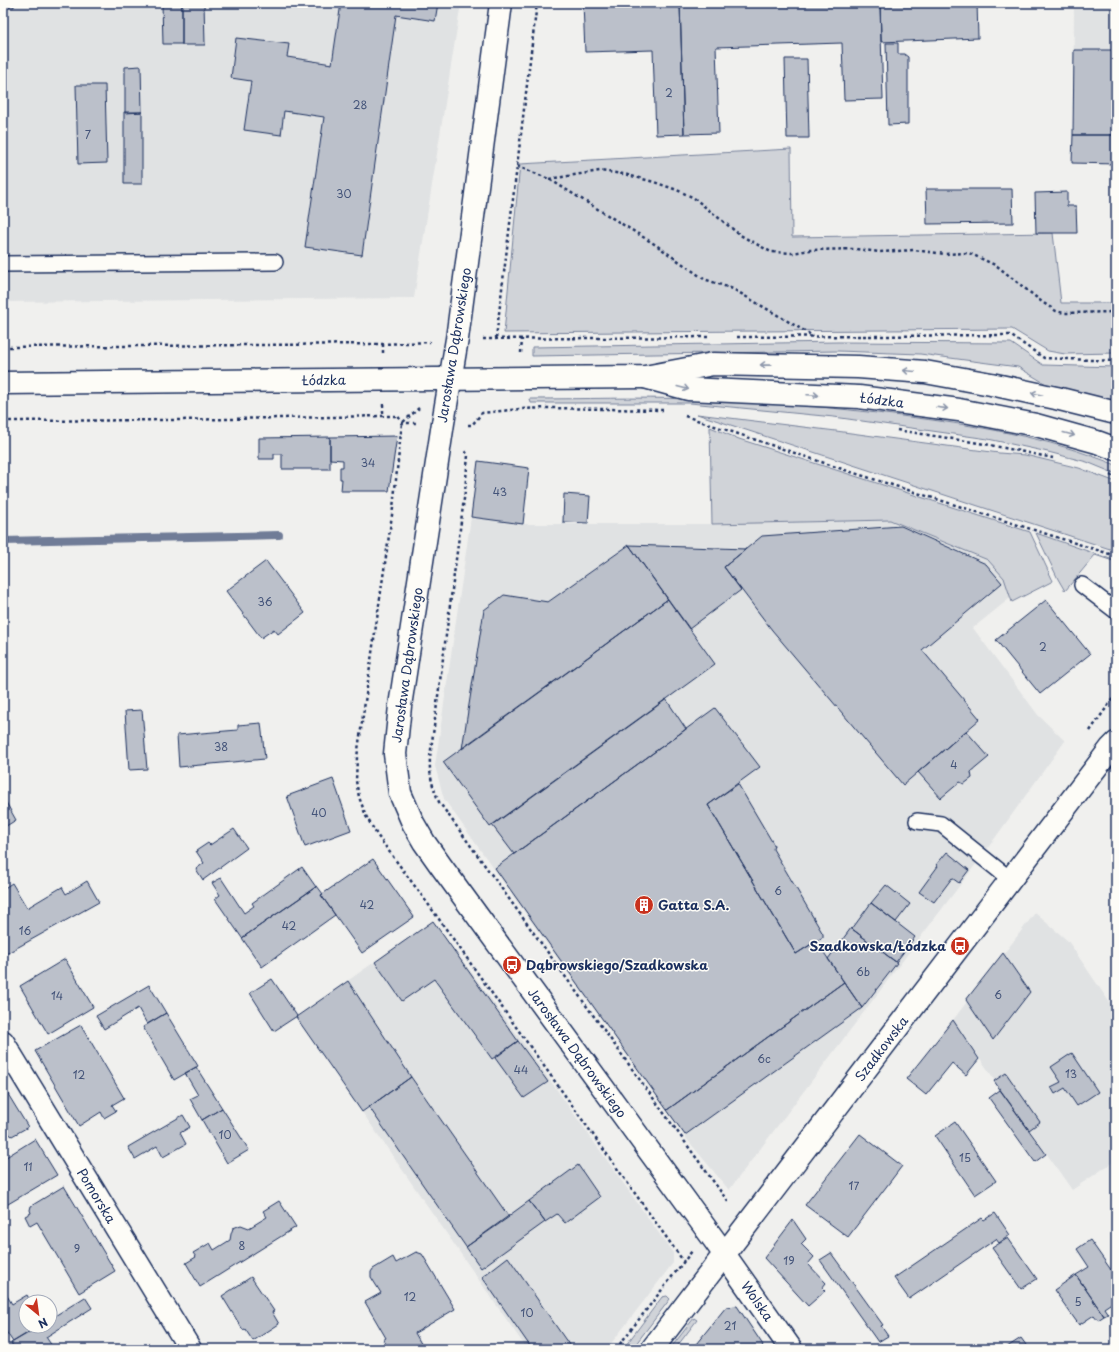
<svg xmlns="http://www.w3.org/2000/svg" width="1119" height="1352" viewBox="0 0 1119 1352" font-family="'Playpen Sans',sans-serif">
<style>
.built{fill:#e0e2e3}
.green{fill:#d0d3d8;stroke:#76819b}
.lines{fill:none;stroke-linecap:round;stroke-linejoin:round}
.stream{stroke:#6f7b97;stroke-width:8}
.building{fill:#bbc0ca;stroke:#1b2f5e}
.lane-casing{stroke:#1b2f5e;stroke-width:18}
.street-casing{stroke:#1b2f5e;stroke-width:25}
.secondary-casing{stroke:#1b2f5e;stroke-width:25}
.path{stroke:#1b2f5e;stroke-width:2.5;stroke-dasharray:3 3;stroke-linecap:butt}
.lane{stroke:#fdfcf7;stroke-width:15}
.street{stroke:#fdfcf7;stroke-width:22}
.secondary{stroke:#fdfcf7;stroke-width:22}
.oneway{stroke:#8c96aa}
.labels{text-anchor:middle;stroke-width:3;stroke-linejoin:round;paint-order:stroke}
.number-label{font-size:11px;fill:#435379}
.street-label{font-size:13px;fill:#1b2f5e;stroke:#fdfcf7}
.poi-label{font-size:13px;font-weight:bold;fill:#1b2f5e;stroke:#fdfcf7;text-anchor:start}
</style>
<rect width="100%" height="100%" fill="#f0f0ee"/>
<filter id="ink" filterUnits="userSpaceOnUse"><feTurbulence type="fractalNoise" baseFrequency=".025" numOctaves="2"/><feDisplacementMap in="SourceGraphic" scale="8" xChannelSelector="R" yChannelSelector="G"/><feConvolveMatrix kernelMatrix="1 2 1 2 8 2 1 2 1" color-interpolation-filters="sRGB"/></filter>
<g filter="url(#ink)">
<path class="built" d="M3,3H461L414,298L3,302Z
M1074,3H1116V135H1073Z
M471,517L523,524H712L890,520L1032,559L1030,582L973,628L1038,715L1065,741L982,856L729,1190L686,1138L444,799L435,766Z
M1035,913L1068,941L1116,1012V1160L1072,1190L953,1020Z
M433,921L520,1038L673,1253V1263L607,1349H527L296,1017Z"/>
<path class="green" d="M791,149L792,237L1053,233L1061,303H1116V353L1065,354L1048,351L1012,329L504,333L520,164Z
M838,342L1011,343L1043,365L1116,367V401L1046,384L1018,367L920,354L838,351L532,356V347Z
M530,399C584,399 637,397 691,399C761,401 831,407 901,416C975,425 1047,437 1116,465V474L1087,462L1048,452L988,439L834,417L690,403H531Z
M697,414L836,431L999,453L1025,455L1079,468L1116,482V551Z
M710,427L739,439L1030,532L1053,581L1012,602L1004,578L988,560L890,520L712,524Z
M1036,533L1116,561V562L1095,555L1065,591L1058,579Z
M667,1296L670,1299L632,1349H623L662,1297Z
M694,1318L697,1320L675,1349H670Z"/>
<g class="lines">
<path class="stream" d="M3,541L279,535"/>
</g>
<path class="building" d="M3,3H14V7H3Z
M162,3H182V44H163Z
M182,3H204L205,45H182Z
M341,3H438L435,21L396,15L362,255L305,247L324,117L284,111L281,135L244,130L251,81L231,78L236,38L289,44L287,57L332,64Z
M583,3H680L684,134L656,135L653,50L585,52Z
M680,3H880L883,99L844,100L842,43L716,47L719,133L684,134Z
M880,3H977L978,38L881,42Z
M886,43H898V54H904L908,57V124L888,125Z
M1074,50H1116V135H1073Z
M785,59H807L809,138H787Z
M141,66L142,112L125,113V67Z
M76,85H105L107,163L78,164Z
M124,112H142V184H124Z
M1073,135H1116V164L1072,163Z
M926,189H1012L1013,223L927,224Z
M1067,192V206H1076L1077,233H1036L1035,193Z
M397,436L389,491H341L342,479H340V467H343V460L330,459V437Z
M330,437V469H282V454H274V459H259V438Z
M478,461L529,468L523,524L471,517Z
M564,494L590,496L588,523L563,522Z
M901,526L986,564L1002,583L922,650L980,719L903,785L772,630L724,567L762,536Z
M629,545L668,599L462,749L484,610L504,595L548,602Z
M629,545L746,549L724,567L741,590L689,629Z
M266,561L305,613L278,634L274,629L261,638L226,591Z
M668,599L715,664L490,827L443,762Z
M1046,600L1090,654L1040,694L996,640Z
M666,699L686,729L514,854L492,825Z
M715,708L760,767L708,805L796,954L816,941L844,982L667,1110L495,868Z
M142,710L147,769L129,770L125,711Z
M261,723L265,759L179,767L177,735L238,730V725Z
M966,731L989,757L971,772L972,778L964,784L960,782L941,798L918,772Z
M333,779L351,830L305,847L287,796Z
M738,784L774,845L773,849L823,934V937L796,954L708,805Z
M3,797L16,820L3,828Z
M234,829L247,848L203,880L196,869L204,863L196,851L208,843L210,845Z
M947,852L969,870L959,883L952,878L934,902L919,892L938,866L936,865Z
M373,859L414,917L362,953L321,895Z
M302,867L316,887L242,938L215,899L220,895L212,883L221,878L244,913L254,906L252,903Z
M87,881L99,902L4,955L3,889L12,883L27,908L62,887L66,894Z
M886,885L910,904L896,922L871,903Z
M317,886L323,894L321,895L335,915L262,967L242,938Z
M871,903L915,937L896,962L852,929Z
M433,921L518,1041L492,1059L434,979L402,1001L375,962Z
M851,928L897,963L862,1008L828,959Z
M1003,953L1030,992L993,1040L966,1000Z
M65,959L93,1007L48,1034L20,986Z
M272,979L297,1016L274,1031L250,993Z
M348,981L411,1077L362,1112L296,1017Z
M844,982L862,1008L685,1135L667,1110Z
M149,985L166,1013L147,1024L138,1008L104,1029L96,1016Z
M166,1013L198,1066L174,1080L143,1027Z
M953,1020L979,1059L966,1075L952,1063L926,1095L906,1079Z
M81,1025L124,1098L112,1105L116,1111L104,1118L101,1112L79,1126L35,1051Z
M518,1041L548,1082L524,1098L495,1058Z
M1072,1053L1098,1092L1077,1106L1065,1088L1055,1094L1051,1087L1061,1082L1051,1067Z
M196,1067L222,1108L202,1120L190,1099L198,1095L185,1073Z
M1006,1073L1040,1122L1029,1130L994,1081Z
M411,1077L509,1217L466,1247L369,1107Z
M3,1086L28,1127L12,1136L3,1129Z
M1000,1090L1046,1154L1035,1162L989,1098Z
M222,1108L249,1150L227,1163L202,1120Z
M183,1115L190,1127L180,1133L186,1144L163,1157L157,1146L135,1159L128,1147Z
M955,1122L996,1181L975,1195L935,1136Z
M860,1134L902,1166L848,1237L805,1205Z
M35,1139L57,1175L3,1207V1159Z
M578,1165L600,1197L565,1223L557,1214L545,1222L529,1201Z
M64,1186L115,1271L79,1293L37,1222L30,1226L25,1216L31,1213L30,1210L31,1206Z
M279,1201L296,1227L200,1287L186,1263L196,1257L193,1253L210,1243L214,1250L230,1240L231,1234L233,1228L241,1225L249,1228L267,1217L263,1211Z
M529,1201L545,1222L481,1268L466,1247Z
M995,1213L1010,1235L999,1243L996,1239L909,1299L894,1278L982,1218L984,1220Z
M793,1220L806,1239L801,1244L814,1257L808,1264L826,1283L822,1288L825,1291L808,1306L764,1258Z
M1008,1238L1037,1279L1021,1289L992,1248Z
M1090,1240L1116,1277V1307L1113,1302L1104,1308L1108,1314L1104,1316L1076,1275L1089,1267L1077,1249Z
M416,1252L422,1254L455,1309L415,1333L424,1349H389L383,1340L386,1338L365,1302L381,1293L371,1277V1272L373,1269L393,1257L396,1263Z
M831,1253L883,1325L881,1326L888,1336L878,1342L820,1260Z
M508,1257L572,1349H532L482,1277Z
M1076,1275L1104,1316L1098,1320L1094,1315L1079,1325L1054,1290Z
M251,1277L274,1311L272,1312L279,1324L253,1341L245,1329L243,1330L222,1296Z
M3,1289L12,1304L27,1295L31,1302H26V1310L19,1314L30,1332L13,1342L3,1327Z
M85,1297L92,1308L46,1337L52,1346L46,1349H15L11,1343L39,1326H50V1319Z
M737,1306L763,1345L760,1349H692L726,1307Z
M1021,1338L1029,1349H1004Z"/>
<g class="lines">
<defs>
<path id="lane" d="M3,264L275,262
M1082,585L1116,611
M917,821L941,824L1011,880"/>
<g id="street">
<path id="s1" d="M501,3L457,339L443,423L400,706L395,754L400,793L413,823L424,842L441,866L715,1241L791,1349"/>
<path id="s2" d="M3,1042L190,1349"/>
</g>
<g id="secondary">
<path id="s3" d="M648,378L688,389L859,397L959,410L1036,425L1097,442L1116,449"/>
<path id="s4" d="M3,383L645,377L713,364L858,367L925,372L991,384L1056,398L1116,413"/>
<path id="s5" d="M652,1349L1111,748L1116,743"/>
</g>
</defs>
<use href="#lane" class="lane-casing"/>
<use href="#street" class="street-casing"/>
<use href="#secondary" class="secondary-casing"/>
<path class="path" d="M517,166L549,179L656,245L704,279L733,289L813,336
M549,179L600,171L624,174L654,182L677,190L694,198L740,235L771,252L793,253L810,250L856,249L880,252L914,250L945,254L969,253L997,266L1042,302L1056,311L1064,313L1116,312
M737,337L1010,335L1044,358L1116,361
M496,338L537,3
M483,339L708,337
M383,344V355
M3,347L383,344L430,342
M521,353L522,339
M383,404V416
M419,408L402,423L393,508L357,757L356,781L359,797L366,816L377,835L431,908L684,1262
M685,416L848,471L1116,556
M3,421L177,420L383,416H398L402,423H417
M468,425H472L482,413L520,409L548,408L663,410
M897,430L985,444L1053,458
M465,451L468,455L465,491L430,757C429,775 432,785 439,802L729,1203
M1110,475L1116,477
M1090,731L1116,694
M616,1349L692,1251"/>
<use href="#lane" class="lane"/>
<use href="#street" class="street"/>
<use href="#secondary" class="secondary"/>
</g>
<defs><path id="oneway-shaft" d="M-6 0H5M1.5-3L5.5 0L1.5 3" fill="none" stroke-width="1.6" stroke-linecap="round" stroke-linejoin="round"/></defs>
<g class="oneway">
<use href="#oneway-shaft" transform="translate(766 365) rotate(-179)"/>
<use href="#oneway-shaft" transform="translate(909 371) rotate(-175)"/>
<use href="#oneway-shaft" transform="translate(683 388) rotate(14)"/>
<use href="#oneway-shaft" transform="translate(1037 394) rotate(-168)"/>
<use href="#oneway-shaft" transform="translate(813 395) rotate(3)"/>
<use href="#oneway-shaft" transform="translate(942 408) rotate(7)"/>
<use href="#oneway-shaft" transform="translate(1069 434) rotate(15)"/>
</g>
</g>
<defs>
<symbol id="building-disc" viewBox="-11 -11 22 22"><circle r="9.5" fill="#c8321e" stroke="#fdfcf7"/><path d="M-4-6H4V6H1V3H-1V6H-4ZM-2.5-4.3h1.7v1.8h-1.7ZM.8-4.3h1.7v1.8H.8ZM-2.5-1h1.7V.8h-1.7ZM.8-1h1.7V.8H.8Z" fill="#fff"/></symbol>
<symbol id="bus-disc" viewBox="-11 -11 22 22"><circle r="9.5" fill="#c8321e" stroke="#fdfcf7"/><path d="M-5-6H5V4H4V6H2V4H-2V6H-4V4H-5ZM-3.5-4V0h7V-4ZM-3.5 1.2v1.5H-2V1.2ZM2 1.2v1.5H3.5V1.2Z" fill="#fff"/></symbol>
</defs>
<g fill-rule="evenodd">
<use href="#building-disc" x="633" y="894" width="22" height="22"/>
<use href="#bus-disc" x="949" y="935" width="22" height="22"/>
<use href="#bus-disc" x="501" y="954" width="22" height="22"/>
</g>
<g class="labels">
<g class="number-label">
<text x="669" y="97">2</text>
<text x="360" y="109">28</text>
<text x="88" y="139">7</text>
<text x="344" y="198">30</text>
<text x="368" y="467">34</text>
<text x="500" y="496">43</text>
<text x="265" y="606">36</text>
<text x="1043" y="651">2</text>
<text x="221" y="751">38</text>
<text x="954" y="769">4</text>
<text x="319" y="817">40</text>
<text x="778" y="895">6</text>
<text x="367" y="909">42</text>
<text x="289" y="930">42</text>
<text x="25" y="935">16</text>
<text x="863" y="976">6b</text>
<text x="998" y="999">6</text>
<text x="57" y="1000">14</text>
<text x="764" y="1063">6c</text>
<text x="521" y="1074">44</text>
<text x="1071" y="1078">13</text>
<text x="79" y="1079">12</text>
<text x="225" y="1139">10</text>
<text x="965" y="1162">15</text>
<text x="28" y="1171">11</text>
<text x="854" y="1190">17</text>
<text x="242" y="1250">8</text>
<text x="77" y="1253">9</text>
<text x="789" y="1265">19</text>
<text x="410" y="1301">12</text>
<text x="1078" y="1306">5</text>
<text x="527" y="1317">10</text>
<text x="730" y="1330">21</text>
</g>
<g class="street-label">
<text transform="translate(454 345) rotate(-81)" y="5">Jarosława Dąbrowskiego</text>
<text dy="5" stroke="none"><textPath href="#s4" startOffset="321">Łódzka</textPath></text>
<text dy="5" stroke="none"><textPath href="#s3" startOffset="236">Łódzka</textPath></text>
<text transform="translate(407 665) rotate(-82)" y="5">Jarosława Dąbrowskiego</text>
<text dy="5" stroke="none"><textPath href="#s5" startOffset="378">Szadkowska</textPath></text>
<text dy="5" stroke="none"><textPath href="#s1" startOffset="1113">Jarosława Dąbrowskiego</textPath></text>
<text dy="5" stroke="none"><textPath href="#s2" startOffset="180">Pomorska</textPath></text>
<text dy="5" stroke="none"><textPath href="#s1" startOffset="1420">Wolska</textPath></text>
</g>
<g class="poi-label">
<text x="658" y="910">Gatta S.A.</text>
<text x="946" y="951" text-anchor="end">Szadkowska/Łódzka</text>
<text x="526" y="970">Dąbrowskiego/Szadkowska</text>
</g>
</g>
<rect width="1119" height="1352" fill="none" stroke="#fdfcf7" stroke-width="16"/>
<rect x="8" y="8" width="1103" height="1336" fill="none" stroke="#1b2f5e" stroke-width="1.5" filter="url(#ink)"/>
<g transform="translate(38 1314) rotate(151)"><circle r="19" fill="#fdfcf7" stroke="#a3aaba"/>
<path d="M0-3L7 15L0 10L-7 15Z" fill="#c8321e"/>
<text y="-6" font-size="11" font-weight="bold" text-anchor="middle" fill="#1b2f5e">N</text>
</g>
</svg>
